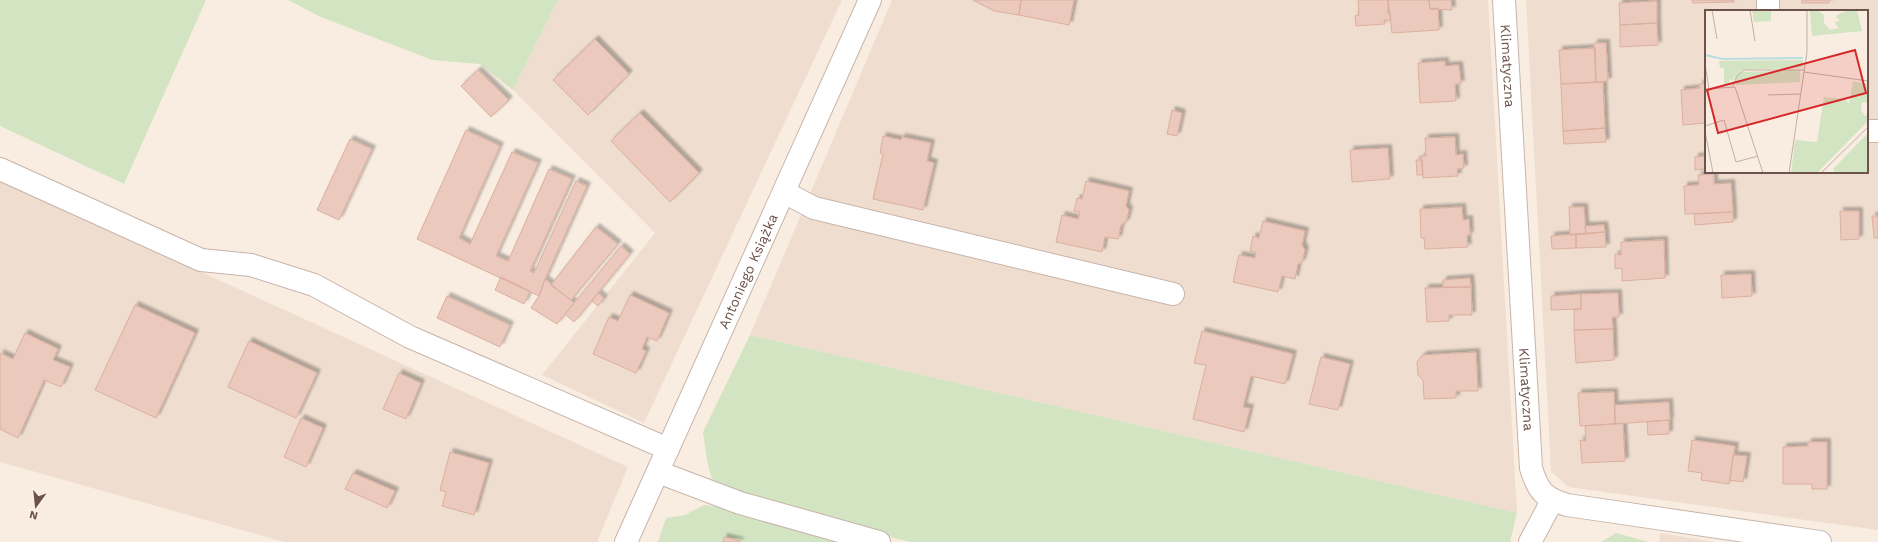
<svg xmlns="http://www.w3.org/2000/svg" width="1878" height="542" viewBox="0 0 1878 542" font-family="'Work Sans',sans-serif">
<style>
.residential{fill:#efded0;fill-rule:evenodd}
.green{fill:#d3e4c2}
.building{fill:#ebc9bc;stroke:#dbaf9e;filter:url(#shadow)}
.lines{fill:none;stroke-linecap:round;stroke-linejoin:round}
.minor-casing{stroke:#c7b4aa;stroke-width:24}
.minor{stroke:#fff;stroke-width:22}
.labels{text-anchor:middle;stroke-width:3;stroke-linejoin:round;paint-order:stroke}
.street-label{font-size:14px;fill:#6d534b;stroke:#fcf1e6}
.inset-river{fill:none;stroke:#b8dedf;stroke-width:2}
.inset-road{fill:none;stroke:#c1afa5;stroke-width:1}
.view{fill:#d62828;fill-opacity:0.15;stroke:#d62828;stroke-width:2}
.inset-edge{fill:none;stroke:#6d534b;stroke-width:2}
</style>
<defs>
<filter id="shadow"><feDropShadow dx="3.5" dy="-3.5" stdDeviation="1" flood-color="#0004"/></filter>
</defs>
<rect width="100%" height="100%" fill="#f9ede1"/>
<path class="residential" d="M558,0H842L644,423L542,375L655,233L513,90Z
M892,0H1488L1517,513L750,335Z
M1526,0H1878V530L1568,487L1551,471ZM1706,11H1867V172H1706Z
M0,180L628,467L597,542H284L0,462Z
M1660,533L1715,542H1659Z"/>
<path class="green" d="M0,0H206L124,184L0,126Z
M288,0H558L513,90L480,64L432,60L321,17Z
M750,335L1517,513L1510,542H910L817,519L713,484L707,461L703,432Z
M704,505L728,508L849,542H658L666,518L685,515Z
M1616,533L1649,542H1601Z"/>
<path class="building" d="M973,0H1021L1019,15L994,11Z
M1021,0H1074L1069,25L1019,15Z
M1358,0H1388V14L1390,13L1391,20H1384L1385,24L1356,26L1355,16L1359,15Z
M1388,0H1429L1430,9L1438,8L1439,30L1392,33Z
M1429,0H1451L1452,10L1430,9Z
M1692,0H1733L1734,2L1693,3Z
M1802,0H1829V3H1802Z
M1657,1V23L1620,25L1619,3Z
M1657,23L1658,45L1620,47V25Z
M595,39L629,74L588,115L553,80Z
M1594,43H1606L1608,81L1596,82Z
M1595,48L1596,82L1561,84L1559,50Z
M1445,61V66L1459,65L1461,84H1455L1456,101L1420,103L1418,63Z
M478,70L509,100L491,117L461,86Z
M1603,82L1605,128L1563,131L1561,84Z
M1699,84H1706V123L1683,125L1681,90L1700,88Z
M1172,110L1182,113L1177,136L1167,134Z
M640,113L699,173L670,202L611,141Z
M1605,128L1606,142L1564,144L1563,131Z
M466,130L500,146L459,238L470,244L512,152L538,163L496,256L508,261L549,169L572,179L530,271L534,273L576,181L587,186L545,279L539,296L417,239Z
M883,136L901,140L902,137L931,143L927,161L934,163L923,210L873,199L883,154L880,153Z
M1455,137L1456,155L1463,154L1464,168L1457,169L1458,176L1423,178L1421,156H1426L1425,138Z
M350,139L372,149L339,220L317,210Z
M1388,148L1390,179L1352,182L1350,150Z
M1706,156V169L1695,170V157Z
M1416,160H1422L1423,175H1417Z
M1714,174V184L1731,183L1733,212L1685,214L1684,186L1699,185L1698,175Z
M1086,181L1129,191L1126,206L1129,210L1126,222L1121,225L1118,239L1105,237L1102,252L1056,242L1062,215L1078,219L1080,212L1074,211L1077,198L1082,199Z
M1462,207L1463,220L1469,219L1470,235H1467L1468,247L1425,249L1424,238H1421L1420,209Z
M1569,207H1584L1586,234L1570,235Z
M1840,211H1859V239L1841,240Z
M1733,212V222L1695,225L1694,214Z
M1872,216H1878V238H1874Z
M1263,221L1305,231L1302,245L1305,250L1302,262L1298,264L1295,279L1282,276L1278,292L1233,282L1239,255L1255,258L1256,252L1250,251L1253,236L1259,238Z
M1604,225L1605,232L1586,234L1585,226Z
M596,227L618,244L571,300L551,285Z
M1605,232L1606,247L1576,248V234Z
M1576,234V248L1552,249L1551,236Z
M1664,240L1665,278L1622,281V268L1615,269V254L1621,255V242Z
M621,246L630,254L574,322L565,314Z
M1751,274L1752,296L1722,298L1721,275Z
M501,277L530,291L524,304L495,290Z
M1470,278L1471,287H1443V280Z
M545,279L574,303L557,324L531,308L539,296Z
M1471,287L1472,315H1449V321L1427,322L1425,288Z
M598,293L604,298L598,306L592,301Z
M1618,293L1619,317H1612L1613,329L1574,330V309H1581V294Z
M1581,294V309L1551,310V296Z
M630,295L669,313L657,341L647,337L642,349L646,351L636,373L593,354L609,317L618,321Z
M447,296L510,325L500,347L437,318Z
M135,305L195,333L156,418L95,390Z
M1613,329L1614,360L1576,363L1574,330Z
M1202,331L1293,354L1285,384L1251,376L1243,407L1250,408L1244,432L1193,419L1206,365L1194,363Z
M25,333L58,349L53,360L70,367L61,387L44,380L18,438L0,429V353L13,359Z
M249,341L317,373L296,418L228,387Z
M1476,352L1478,391H1456V398L1424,399L1423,380L1418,375L1417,362L1423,355Z
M1321,357L1350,364L1338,410L1309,404Z
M399,373L421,383L406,419L383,409Z
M1614,392L1615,424L1580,426L1578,393Z
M1669,402L1670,420L1615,424V405Z
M301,418L323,428L306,467L284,457Z
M1669,420V434L1648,435L1647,422Z
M1623,423L1625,461L1582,463L1580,440L1586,441L1585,426Z
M1692,440L1735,446L1729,484L1701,480L1702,473L1688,471Z
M1808,442H1827V489H1812V484H1783V447L1808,446Z
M450,452L489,463L474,515L442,506L446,492L440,490Z
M1733,455L1747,456L1743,482L1730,480Z
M353,473L395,491L387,508L345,489Z
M724,537L740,541V542H723Z"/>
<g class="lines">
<defs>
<g id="minor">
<path id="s1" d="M1504,0L1531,468C1538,491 1544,498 1567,505L1820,542"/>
<path d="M1768,11V0"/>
<path d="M1867,131H1878"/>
<path d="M0,169L201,260L251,265L314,285L410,337L668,449"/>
<path d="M784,192L814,208L1173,294"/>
<path d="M658,472L740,503L879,542"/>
<path id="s2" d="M626,542L870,0"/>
<path d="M1530,542L1552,501"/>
</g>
</defs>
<use href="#minor" class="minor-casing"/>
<use href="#minor" class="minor"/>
</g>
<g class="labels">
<g class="street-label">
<text dy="5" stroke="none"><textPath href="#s1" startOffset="66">Klimatyczna</textPath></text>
<text dy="5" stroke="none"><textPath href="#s2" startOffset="297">Antoniego Książka</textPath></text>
<text dy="5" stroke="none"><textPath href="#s1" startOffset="390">Klimatyczna</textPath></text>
</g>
</g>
<g transform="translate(1705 10)">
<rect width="163" height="163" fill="#f9ede1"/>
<path d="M47,0H66V11L49,12ZM105,0H113L119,5V13L125,20L134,18L129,12L135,11L131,7L132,5L143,0H152L157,21L107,26ZM98,50V56L93,58L35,60L37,62L95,60V72L31,75L29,66L28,71L25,69L23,75H19V58H15L14,51ZM148,71L163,74V92L157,93L156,100L160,106L163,103V111L112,163H86L90,130L112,132L119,87L140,89L144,94ZM163,123V163H130L128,159Z" fill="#d3e4c2"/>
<path class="inset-river" d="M0,45L18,49L98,48"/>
<path class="inset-road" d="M7,0L12,29M45,0L50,31M0,54L4,79M99,62L163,71M28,76L32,66L39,60H99M0,79L30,77L58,163M63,85L95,84M0,116L19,110L31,152L53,146M0,121L8,163M84,163L102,42V0M116,163L163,117"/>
<path class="view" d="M150,40L161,83L13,123L2,80Z"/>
<rect width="163" height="163" class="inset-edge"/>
</g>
<g transform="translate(36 506) rotate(195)" stroke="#fcf1e6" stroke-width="3" paint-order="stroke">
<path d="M0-3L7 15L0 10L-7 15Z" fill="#6d534b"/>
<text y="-6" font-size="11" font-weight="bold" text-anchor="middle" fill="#6d534b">N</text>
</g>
</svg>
